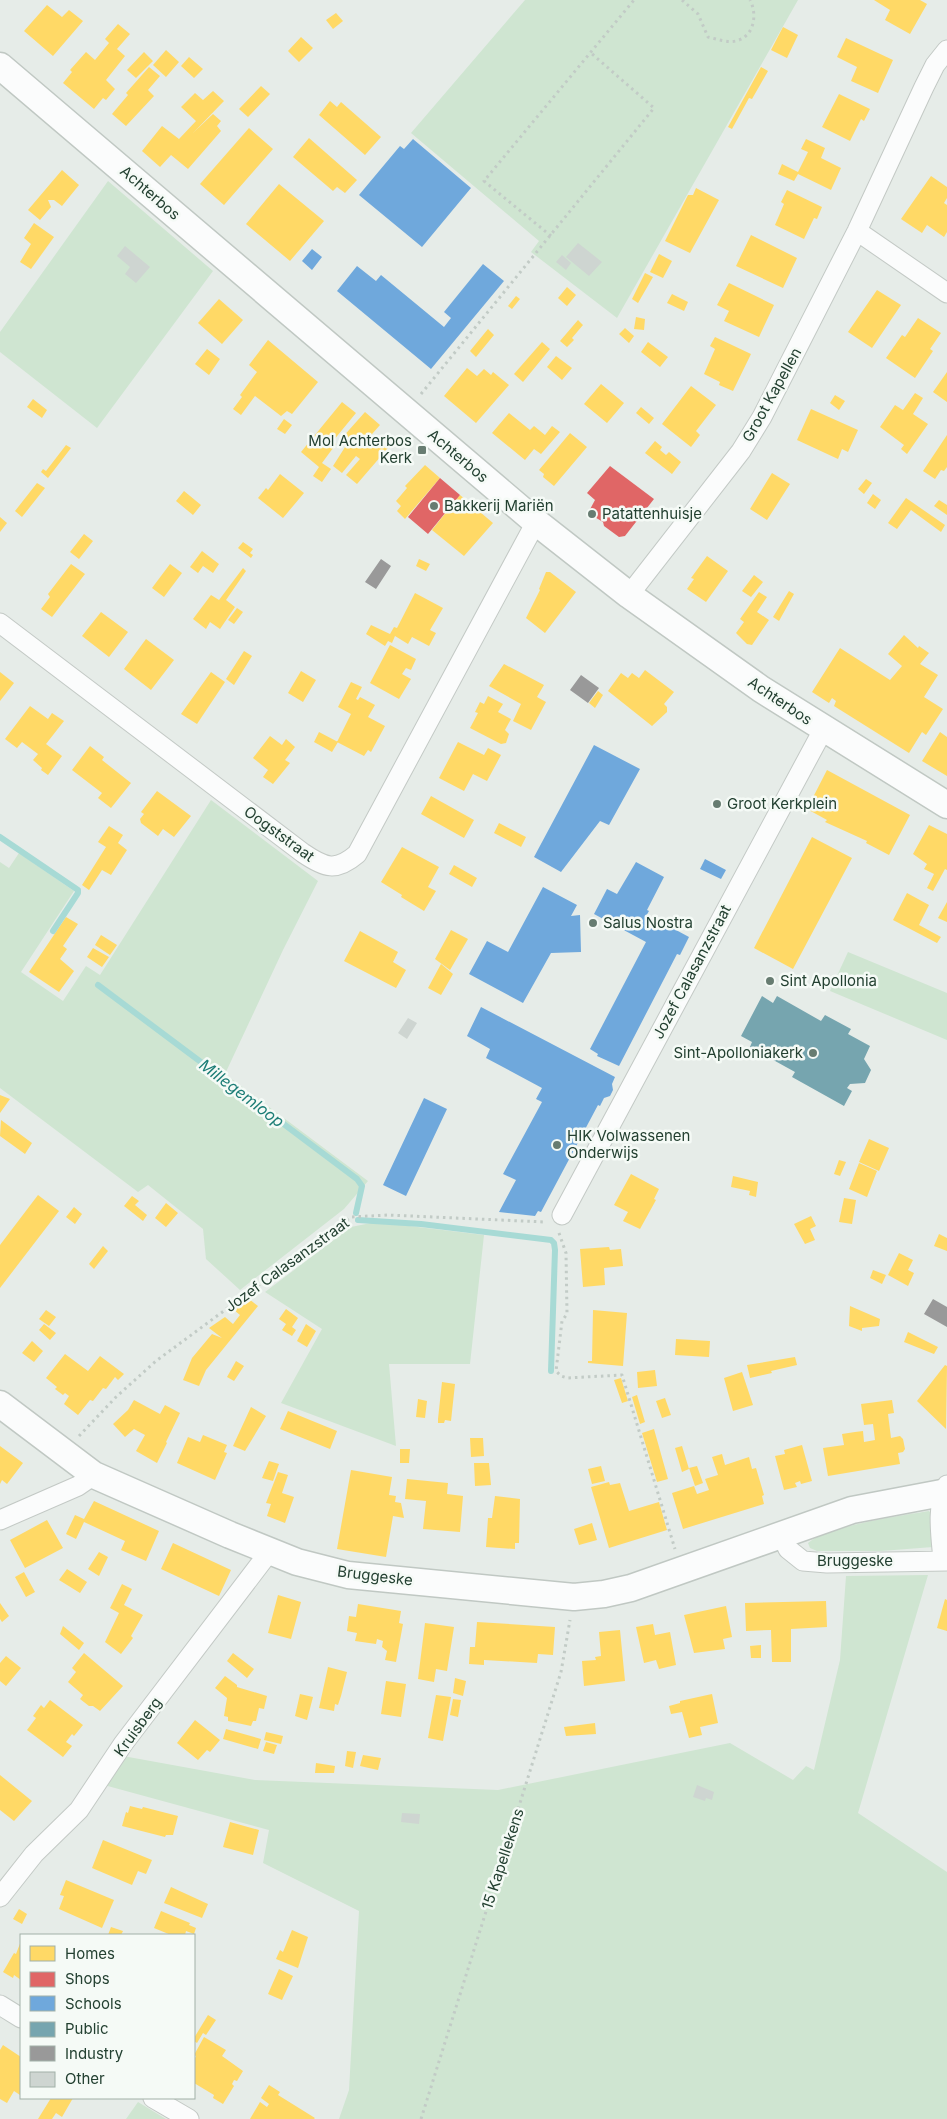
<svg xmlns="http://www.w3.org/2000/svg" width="947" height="2119" viewBox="0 0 947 2119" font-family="Inter,sans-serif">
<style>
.green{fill:#cfe5d1}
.homes{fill:#ffd966}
.shops{fill:#e06666}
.schools{fill:#6fa8dc}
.public{fill:#76a5af}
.industry{fill:#999}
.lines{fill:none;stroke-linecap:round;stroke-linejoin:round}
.stream{stroke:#a7dad5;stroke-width:6}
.building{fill:#ced5d1}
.street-casing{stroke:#c3c9c5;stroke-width:21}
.secondary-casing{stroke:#c0c8c3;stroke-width:29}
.path{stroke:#c2cbc6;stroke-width:3;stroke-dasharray:2.5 4;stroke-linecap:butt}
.street{stroke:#fbfcfc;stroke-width:19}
.secondary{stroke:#fbfcfc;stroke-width:26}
.poi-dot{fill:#677c71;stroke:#f5faf6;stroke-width:2}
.labels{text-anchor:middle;stroke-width:5;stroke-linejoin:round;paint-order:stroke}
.street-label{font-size:15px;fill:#234031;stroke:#f5faf6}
.poi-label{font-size:15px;fill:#234031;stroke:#f5faf6;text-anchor:start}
.water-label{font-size:16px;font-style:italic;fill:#1c7d76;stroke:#f5faf6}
</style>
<rect width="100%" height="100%" fill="#e6ece8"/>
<path class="green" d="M525,0H798L617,318L531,252L539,241L411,133Z
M108,181L213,271L97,428L0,352V332Z
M211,800L318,881L283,950L225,1074L368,1181L344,1209L240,1290L206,1259L203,1229L148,1185L138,1192L0,1088V862L9,868L19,853L74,891L21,972L63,1001L86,966L100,975Z
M848,952L947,993V1040L830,991Z
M376,1222L484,1235L470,1364H389L396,1446L281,1403L322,1329L265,1292L351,1227Z
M929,1511L935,1518L933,1547L881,1551H817L810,1548L808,1543C830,1525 900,1516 929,1511Z
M928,1575L858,1813L947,1872V2119H339L349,2090L359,1911L263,1863L269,1830L104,1785L123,1756L255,1780L498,1790L730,1743L793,1780L806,1766L814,1770L840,1660L846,1576Z
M138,2102L166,2119H126Z"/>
<path class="homes" d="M874,0H920L927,4L910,34L885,20L890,10Z
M47,5L62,17L69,10L83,21L53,56L24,31Z
M336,13L343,21L333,29L326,20Z
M118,24L130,34L117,49L125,56L106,80L115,89L106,100L103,98L94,109L63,83L72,72L70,70L86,52L95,60L109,43L105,39Z
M783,27L798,35L787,58L771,50Z
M301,37L313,48L299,62L288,51Z
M846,38L893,60L878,93L851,81L857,67L837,57Z
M166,50L179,62L166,77L153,65Z
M144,52L153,61L136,78L127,70Z
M189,57L203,69L194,78L181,66Z
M149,67L160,76L148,90L154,96L126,126L112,114L128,95L126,93Z
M761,67L768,71L752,99L749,98L732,129L728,127Z
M261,86L270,94L248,117L239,109Z
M213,91L224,101L193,133L213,114L221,121L217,126L221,131L188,169L171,155L160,167L142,151L162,126L179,139L196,121L181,107L195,93L203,100Z
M839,94L870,109L864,121L861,119L850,141L822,127Z
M330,101L337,107L341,102L381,137L365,155L319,115Z
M249,128L273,149L224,205L200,184Z
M309,138L357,180L345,193L337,187L333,191L293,157Z
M806,139L825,148L821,158L841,168L831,190L798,174L794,181L778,174L782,164L798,172L808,152L801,149Z
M62,170L79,185L62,206L54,200H48L51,207L40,220L28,210Z
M931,176L947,187V198L944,203L947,205V232L944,237L927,225L922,233L901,219Z
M279,184L324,221L290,261L246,224Z
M696,188L719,200L690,253L665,241L688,195H693Z
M787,190L822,207L817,219L814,218L804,239L775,225L784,204L781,202Z
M34,223L54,237L31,269L20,262L31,244L24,238Z
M751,235L797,258L783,288L736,266Z
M659,254L672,261L663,278L650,272Z
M645,273L653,277L638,303L632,299Z
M729,283L774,305L759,337L724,321L729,311L717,305Z
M567,287L576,295L567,306L558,298Z
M877,290L901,305L872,348L848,332Z
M672,294L688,302L684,311L667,303Z
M516,296L520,299L512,309L508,306Z
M219,299L243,320L222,344L198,323Z
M636,317L645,319L644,330L634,329Z
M918,318L941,333L930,349L933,351L915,378L886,358L902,335L905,337Z
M578,320L583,325L572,338L574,340L567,347L560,341Z
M625,328L634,336L629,343L619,334Z
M488,329L494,335L476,357L470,351Z
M715,337L751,354L733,391L719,385L720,382L704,374L715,349L710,346Z
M268,340L318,382L292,414L287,411L281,416L255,396L241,415L233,409L242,397L240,395L257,372L249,365Z
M542,342L550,349L523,382L514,374Z
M648,342L668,357L660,367L641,352Z
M207,349L220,359L209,375L195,364Z
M556,356L572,368L562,380L547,367Z
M467,368L477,376L484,369L491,375L493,372L509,385L476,423L444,396Z
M947,372V402L933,392Z
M601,384L624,403L607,423L584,404Z
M691,386L716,405L696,431L700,435L691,447L662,424Z
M915,393L923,398L913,414L928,424L907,454L901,449L904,445L880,427L895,405L903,410Z
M835,395L845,401L839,410L830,403Z
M33,399L47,410L42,418L27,407Z
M342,402L356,413L333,441L336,444L322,463L331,469L322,482L313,476L319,467L301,452Z
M641,407L654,418L649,424L636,413Z
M811,409L858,430L848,452L842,449L838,459L797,440Z
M365,412L380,425L365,442L366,444L373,436L388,448L357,484L346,475L360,459L356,456L342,473L333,466L347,444L341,439Z
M509,413L530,430L534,426L545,435L552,426L560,432L541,454L534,449L525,460L492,433Z
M284,419L292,425L285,434L277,429Z
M570,433L587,447L554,486L543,477L544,474L539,470Z
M947,435V467L944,471L941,470L935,479L923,471Z
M655,441L662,447L660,450L666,455L669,452L681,462L672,474L645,453Z
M66,445L71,448L48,478L41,472L43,469L46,471Z
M425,465L440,478L405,519L397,511L401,506L396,501L407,488L405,486Z
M772,473L790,484L767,520L750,509Z
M280,474L304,493L283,518L258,498L266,488L268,490Z
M866,479L872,483L864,494L858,489Z
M37,483L45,488L22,517L15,511Z
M184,491L201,505L193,515L176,501Z
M873,494L881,500L875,509L867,503Z
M460,495L493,523L464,556L432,530Z
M906,498L945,525L941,532L911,510L897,529L888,523Z
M939,500L947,505V515L934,506Z
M0,517L7,523L0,532Z
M84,534L93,541L79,559L70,552Z
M243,542L253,549L250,553L253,555L251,558L238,548Z
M202,551L219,564L213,573L203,566L198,573L190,567Z
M707,556L728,571L706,602L687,589L694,579L691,578Z
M419,559L430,564L426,571L416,566Z
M71,564L85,574L52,617L41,609L50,597L48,594Z
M170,564L182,573L164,597L152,588Z
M243,568L246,571L226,600L235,607L220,629L210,622L206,629L193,619L211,595L219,600Z
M546,572H550L576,592L545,633L526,618L540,590L539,589Z
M754,575L763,582L751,597L742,591Z
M789,591L794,594L779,621L773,617Z
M759,592L767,597L757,612L769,620L752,645L747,644L736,633L744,622L740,619Z
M415,593L443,608L430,630L436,633L429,646L412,637L408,644L395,636L392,643L388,641L385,646L366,634L371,625L390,634L394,627L397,628Z
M237,608L243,612L234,624L228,620Z
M101,612L128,632L109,657L82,636Z
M904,635L918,648L919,646L929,653L920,664L938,675L924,697L943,709L926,735L922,732L909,753L834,706L836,701L832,698L829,703L812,692L840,648L890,680L902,666L888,654Z
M146,639L174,660L151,690L124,669Z
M390,645L416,659L411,670L406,668L402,674L411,679L399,699L370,683Z
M244,651L252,656L234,685L226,679Z
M504,664L544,685L537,697L546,702L531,730L513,721L521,704L489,686Z
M645,670L674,692L664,704L667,707V712L652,726L608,691L621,673L628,678L632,673L639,678Z
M301,671L316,680L303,702L288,693Z
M0,672L14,683L0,701Z
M211,672L225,682L197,724L181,714Z
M351,682L362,687L356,699L358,700L360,697L375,705L368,717L385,726L371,752L368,750L364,756L337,742L351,714L338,707Z
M598,691L603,695L595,708L589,703Z
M488,696L503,704L498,712L511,719L505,730L509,734L506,743L501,744L470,728L478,713L475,712L480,702L484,704Z
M30,706L48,719L52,713L64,721L46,744L62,756L48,775L41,770L42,768L33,760L38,754L22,742L17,748L5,739Z
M319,732L338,742L332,752L314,742Z
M940,732L947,737V776L922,761Z
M270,736L282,745L286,739L295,747L285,760L290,763L273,784L263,777L268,770L253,758Z
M458,742L484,755L488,748L501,755L487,781L473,774L464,791L439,778Z
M90,746L104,757L102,760L131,783L111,808L98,798L102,793L72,770Z
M827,770L910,815L889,855L866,843L867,841L825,822L827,820L807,809Z
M157,791L191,816L174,837L163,829L158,836L141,823L140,819L144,814L141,812Z
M431,796L474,820L464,838L421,814Z
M499,823L526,837L521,847L494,833Z
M929,825L947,834V870L945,869L933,891L927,888L934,874L924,869L927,864L913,854Z
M109,826L123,835L118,843L127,850L111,875L102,870L89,890L82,885L106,847L98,842Z
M812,837L852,858L793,969L754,948Z
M402,847L439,867L428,887L436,891L424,911L401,897L402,895L381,882Z
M454,865L477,878L472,887L449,874Z
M907,893L929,905L919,925L941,937L937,943L893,920Z
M947,902V922L938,918Z
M66,917L78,924L63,946L67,949L60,959L74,971L59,992L29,972Z
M451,930L468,939L450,970L435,959Z
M360,931L398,952L393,962L406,970L396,988L344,961Z
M101,935L117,945L110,955L95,945Z
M93,948L109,957L102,967L87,957Z
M441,964L453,974L441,995L428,988Z
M0,1095L10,1099L0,1113Z
M1,1120L32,1143L25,1154L0,1136Z
M869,1139L889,1148L879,1171L859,1162Z
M839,1160L846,1162L840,1176L834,1174Z
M859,1163L877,1171L867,1197L849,1189Z
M631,1174L659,1189L654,1199L656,1200L640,1229L623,1221L628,1212L614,1205Z
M733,1176L758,1182L756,1197L749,1195L750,1191L731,1187Z
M38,1195L59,1211L0,1288V1245Z
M132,1196L139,1201L135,1205L147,1215L143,1221L124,1206Z
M844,1198L856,1200L852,1224L839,1222Z
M166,1203L178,1213L166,1227L155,1218Z
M74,1207L82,1214L75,1224L66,1217Z
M811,1216L816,1226L810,1229L815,1240L805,1244L794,1224Z
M939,1234L947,1238V1251L934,1246Z
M103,1246L108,1251L94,1269L89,1264Z
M609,1247L610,1250L621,1249L623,1266L604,1268L605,1285L583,1287L580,1249Z
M899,1253L913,1260L908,1270L914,1273L908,1286L888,1275Z
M873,1270L886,1275L882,1284L870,1278Z
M249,1299L258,1306L206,1370L199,1386L183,1380L192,1358L212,1334L222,1338L209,1328L225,1317L233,1324L240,1315L234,1310Z
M850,1306L880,1319L879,1326L862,1328V1331L849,1326Z
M286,1309L298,1318L292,1327L296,1330L292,1336L282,1330L286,1324L279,1319Z
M46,1310L56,1317L49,1326L39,1319Z
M593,1310L627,1313L623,1366L588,1363V1361H592Z
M44,1324L56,1333L50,1340L39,1330Z
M306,1324L316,1331L307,1347L297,1341Z
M908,1332L938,1347L934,1354L904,1342Z
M676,1339L710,1341L709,1357L675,1355Z
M32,1341L43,1351L34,1362L22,1353Z
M65,1354L88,1371L100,1356L124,1374L118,1380L115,1377L106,1389L103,1388L93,1401L90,1400L78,1415L64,1404L69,1396L65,1393L63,1395L55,1389L57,1387L46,1378Z
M795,1357L797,1365L771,1371L772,1373L750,1378L747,1365Z
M236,1361L244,1366L234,1381L227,1377Z
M945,1365L947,1366L946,1429L917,1401Z
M655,1370L657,1386L638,1388L637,1372Z
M742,1372L753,1405L733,1411L724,1378Z
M621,1378L628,1401L622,1403L614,1380Z
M442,1382L455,1384L451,1421L445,1420L444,1423H438V1419Z
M637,1395L645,1422L640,1424L632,1397Z
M665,1398L671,1415L662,1418L656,1401Z
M418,1399L427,1401L425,1418L416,1417Z
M134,1400L160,1414L165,1405L180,1413L166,1442L167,1443L157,1463L136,1451L145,1435L134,1429L125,1437L113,1424L128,1410Z
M892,1400L894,1413L888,1414L891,1438L900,1436L903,1439L905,1449L903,1452L898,1453L900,1464L828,1476L823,1448L844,1445L842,1434L855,1432L863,1431L864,1442L875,1440L873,1424L864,1425L861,1404Z
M251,1407L266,1416L245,1451L233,1446Z
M288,1411L337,1431L330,1449L280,1429Z
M654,1429L668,1479L657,1482L642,1433Z
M203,1435L227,1445L224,1452L227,1453L215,1480L177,1463L188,1437L200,1442Z
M470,1438H483L484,1456L471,1457Z
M802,1445L812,1481L801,1484L800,1481L795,1483L797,1487L784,1490L775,1456L785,1454L784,1450Z
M0,1446L23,1463L7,1484L2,1480L0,1484Z
M682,1446L689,1469L682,1472L675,1448Z
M400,1449H410L409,1463H400Z
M722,1454L725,1465L749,1457L752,1469L756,1468L764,1495L762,1496L764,1504L683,1529L672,1493L694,1486L697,1494L709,1490L705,1479L718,1475L712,1457Z
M269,1461L279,1464L273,1481L262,1478Z
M474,1463H489L491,1485L475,1486Z
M601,1466L605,1481L592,1484L588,1469Z
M697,1466L703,1483L695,1486L689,1468Z
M351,1470L392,1477L389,1495L396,1496L395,1502L401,1503L404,1518L393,1516L386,1557L337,1549Z
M278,1472L288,1475L282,1493L294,1497L285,1523L267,1516L271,1504L266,1503Z
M407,1479L448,1483L447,1494L463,1496L460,1532L423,1529L426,1501L405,1499Z
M609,1482L610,1485L620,1483L629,1511L659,1502L667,1530L609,1548L591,1487Z
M495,1496L520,1499L519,1543H515V1549L486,1547L488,1518H492Z
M94,1501L159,1531L146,1561L121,1550L125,1541L84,1522L76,1539L66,1534L75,1515L84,1519Z
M47,1520L63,1548L25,1568L10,1540Z
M592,1523L597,1540L579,1545L574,1529Z
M173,1543L231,1570L219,1596L161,1569Z
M99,1552L108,1557L99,1576L88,1569Z
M67,1569L87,1582L80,1593L59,1580Z
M24,1572L35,1592L26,1597L15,1577Z
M122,1584L132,1589L124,1605L143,1615L131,1636L133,1638L121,1654L105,1642L119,1613L110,1608Z
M278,1595L301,1602L291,1639L268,1633Z
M945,1599L947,1600V1631L937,1628Z
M826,1601L827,1627L791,1629V1662H772L771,1630L746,1631L745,1603Z
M0,1603L9,1616L2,1622L0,1619Z
M358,1604L401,1611L399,1623L403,1624L396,1662L385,1660L387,1651L382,1647L383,1641L377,1639L376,1644L355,1641L357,1633L347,1631L349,1616L356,1617Z
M726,1606L732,1637L723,1639L725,1649L694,1653L684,1615Z
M477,1622L555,1627L553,1655L538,1654L537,1663L484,1660V1665L469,1664L470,1647H475Z
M425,1623L454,1627L447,1671L436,1669L434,1682L418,1679Z
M653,1624L655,1635L670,1632L676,1665L659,1669L656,1660L644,1663L636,1627Z
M63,1626L84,1643L79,1650L60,1634Z
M620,1630L625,1681L584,1686L582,1661L596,1660L595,1657L601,1656L599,1632Z
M761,1645V1658H751L750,1646Z
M84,1653L123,1686L100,1711L93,1706H89L80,1699L83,1695L68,1682L76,1672L72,1668Z
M233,1653L254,1669L247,1678L227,1661Z
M6,1656L21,1668L6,1686L0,1681V1663Z
M328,1667L347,1672L341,1696L338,1705L335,1704L334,1711L319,1708Z
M225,1676L237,1685V1687L267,1696L264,1709L259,1708L256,1721H253L251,1726L228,1721V1717L224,1716L227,1698L215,1688Z
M455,1678L466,1681L463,1696L453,1693Z
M386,1681L406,1684L401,1717L381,1714Z
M300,1694L313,1697L307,1720L295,1716Z
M712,1694L718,1723L700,1727L702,1735L689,1738L682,1712L671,1714L669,1706L680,1703V1701Z
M436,1695L451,1697L443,1741L428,1738Z
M453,1699L461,1700L458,1717L450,1715Z
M50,1700L83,1725L74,1736L72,1734L66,1742L72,1746L63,1757L27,1730L36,1718L33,1716L41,1705L44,1708Z
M195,1720L220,1740L210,1752L207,1750L198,1760L177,1743Z
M595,1723L596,1734L566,1736L564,1727Z
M226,1729L261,1739L258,1749L223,1739Z
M266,1732L283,1736L281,1744L264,1740Z
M266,1742L277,1745L274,1754L263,1751Z
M347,1751L356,1752L353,1768L345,1766Z
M363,1755L381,1758L378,1770L360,1766Z
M316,1763L335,1766L334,1773H315Z
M0,1775L32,1801L14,1821L0,1810Z
M130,1806L142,1809L143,1807L178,1816L173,1835H166L165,1837L122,1826L126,1812L128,1813Z
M230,1822L259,1830L253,1855L223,1847Z
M103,1840L152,1860L146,1874L138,1871L132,1885L92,1868Z
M66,1880L114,1900L102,1928L59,1909L64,1896L60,1895Z
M171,1887L208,1904L202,1918L164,1903Z
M19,1909L27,1914L22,1924L13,1919Z
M161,1911L190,1923L189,1925L196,1928L194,1934L186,1931L185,1935H171L154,1928Z
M111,1927L123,1931L121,1935H108Z
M292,1930L308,1937L298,1968L276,1959L280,1950L283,1952Z
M21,1941V1980L14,1975L13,1978L3,1972L14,1953L16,1954Z
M279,1969L293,1976L282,2000L268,1994Z
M208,2015L216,2020L206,2035L203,2033L197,2043L194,2041V2038Z
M204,2037L226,2050L222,2056L243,2071L237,2081L234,2080L232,2084L234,2086L223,2104L213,2098L214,2095L194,2083V2060L196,2056L194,2055Z
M3,2045L21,2057V2094L20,2095L14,2091L7,2103L0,2099V2050Z
M269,2085L280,2092L278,2095L315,2118L314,2119H250L260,2102L267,2107L269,2104L261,2098Z
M51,2098H73L62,2117L56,2113L52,2119H38Z"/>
<path class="shops" d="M610,466L654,499L625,536L619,537L604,526L603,522L588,513L595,500L587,493Z
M440,478L460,495L428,534L408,517Z"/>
<path class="schools" d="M413,139L471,188L422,247L359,195L400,146L404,149Z
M312,249L322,257L312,270L302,261Z
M483,264L504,281L431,369L337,291L357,266L376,281L381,275L444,327L451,318L444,312Z
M594,745L640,769L609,825L600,821L561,872L534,857Z
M705,859L726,870L721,879L700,869Z
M636,862L664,877L647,910L649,911L646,916L662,922L667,920L675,924L676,930L689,937L680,955L677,954L619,1066L597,1056L598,1054L590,1049L646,942L594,914L607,889L617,894Z
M543,887L577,905L571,916L580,915L581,952L551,953L523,1003L469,974L487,941L508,952Z
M481,1007L615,1077L612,1084L613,1090L610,1096L604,1098L600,1106L598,1105L541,1212L538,1211L535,1216L499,1212L516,1180L503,1174L542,1102L536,1099L542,1088L486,1058L490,1049L467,1036Z
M424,1098L447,1109L406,1196L383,1185Z"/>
<path class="public" d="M762,996L773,1003L777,996L821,1021L825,1015L851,1029L848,1034L870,1046L864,1059L871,1070L865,1083L850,1084L847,1088L852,1091L844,1106L792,1077L795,1072L750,1047L752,1042L741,1036Z"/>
<path class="industry" d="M381,559L391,566L376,589L365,582Z
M581,675L599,688L588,703L570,690Z
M933,1299L947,1307V1327L924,1314Z"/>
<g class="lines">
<path class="stream" d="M0,837L78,890V893L53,931
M98,985L357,1179L362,1186L356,1213
M358,1220L421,1224L551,1240L554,1243L555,1250L551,1371"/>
</g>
<path class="building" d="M578,243L602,262L589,276L566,257Z
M125,246L150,267L136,283L125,274L130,267L117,256Z
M562,255L571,263L566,270L556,262Z
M408,1018L417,1023L407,1039L398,1033Z
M697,1785L714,1792L712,1800L706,1798L705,1801L693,1797Z
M402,1813L420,1814L419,1824L401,1822Z"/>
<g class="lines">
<defs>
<path id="street" d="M857,231L947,293
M629,595L741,451L762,417L857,231L924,87L935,65L947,50
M0,623L303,853C325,868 336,872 357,854L536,522
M562,1215L823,730
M0,1520L78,1486L94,1475
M781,1534L788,1549L803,1561L827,1563L947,1561
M943,1560C941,1536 936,1507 947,1485
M0,1897L34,1854L79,1810L123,1744L270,1551
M0,2005L21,2018
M153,2098L189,2119"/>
<path id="secondary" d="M0,66L536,522L629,595L761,689L947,805
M0,1404L94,1475L230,1535L297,1562L348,1575L574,1597L604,1594L631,1588L852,1510L947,1492"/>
</defs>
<use href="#street" class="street-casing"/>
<use href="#secondary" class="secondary-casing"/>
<path class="path" d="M682,0L698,14L708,37C717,39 730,44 739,40C755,34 757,13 750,0
M551,236L484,181L634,0
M421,394L654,108L591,53
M559,1233L566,1253L567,1314L562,1321L556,1371L561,1376L567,1378L622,1375L675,1549
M79,1436L116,1397L156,1361L351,1217L388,1215L545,1222
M421,2119L561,1672L570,1620"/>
<use href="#street" class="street"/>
<use href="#secondary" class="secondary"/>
</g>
<g class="poi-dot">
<rect x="417" y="445" width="10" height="10" rx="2.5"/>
<circle cx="434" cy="506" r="5"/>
<circle cx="592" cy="514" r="5"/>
<circle cx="717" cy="804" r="5"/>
<circle cx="593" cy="923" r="5"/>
<circle cx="770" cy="981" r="5"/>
<circle cx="813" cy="1053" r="5"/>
<circle cx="557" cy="1145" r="5"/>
</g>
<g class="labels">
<g class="street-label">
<text transform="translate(150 193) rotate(41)" y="5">Achterbos</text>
<text transform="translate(772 395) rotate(-61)" y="5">Groot Kapellen</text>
<text transform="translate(458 456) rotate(40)" y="5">Achterbos</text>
<text transform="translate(780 701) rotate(34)" y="5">Achterbos</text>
<text transform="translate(279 834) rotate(36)" y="5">Oogststraat</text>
<text transform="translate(692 972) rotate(-62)" y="5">Jozef Calasanzstraat</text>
<text transform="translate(287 1265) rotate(-36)" y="5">Jozef Calasanzstraat</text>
<text x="855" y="1566">Bruggeske</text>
<text transform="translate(375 1576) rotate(7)" y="5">Bruggeske</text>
<text transform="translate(138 1727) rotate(-54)" y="5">Kruisberg</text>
<text transform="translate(503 1859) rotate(-72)" y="5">15 Kapellekens</text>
</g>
<g class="poi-label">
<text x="412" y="446" text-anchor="end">Mol Achterbos<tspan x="412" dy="17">Kerk</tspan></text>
<text x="444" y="511">Bakkerij Mariën</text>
<text x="602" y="519">Patattenhuisje</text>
<text x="727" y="809">Groot Kerkplein</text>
<text x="603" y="928">Salus Nostra</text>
<text x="780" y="986">Sint Apollonia</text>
<text x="803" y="1058" text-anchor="end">Sint-Apolloniakerk</text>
<text x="567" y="1141">HIK Volwassenen<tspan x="567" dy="17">Onderwijs</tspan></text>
</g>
<g class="water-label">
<text transform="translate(242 1093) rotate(37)" y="6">Millegemloop</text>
</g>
</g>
<rect x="20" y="1934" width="175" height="165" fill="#f5faf6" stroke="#a1b0a7"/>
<rect x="30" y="1946" width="25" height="15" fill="#ffd966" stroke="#a1b0a7"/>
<text x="65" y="1959" font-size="15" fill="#234031">Homes</text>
<rect x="30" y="1972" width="25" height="15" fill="#e06666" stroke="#a1b0a7"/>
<text x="65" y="1984" font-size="15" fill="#234031">Shops</text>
<rect x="30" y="1996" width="25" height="15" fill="#6fa8dc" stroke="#a1b0a7"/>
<text x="65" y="2009" font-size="15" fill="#234031">Schools</text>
<rect x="30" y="2022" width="25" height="15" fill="#76a5af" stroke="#a1b0a7"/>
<text x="65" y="2034" font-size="15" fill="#234031">Public</text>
<rect x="30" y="2046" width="25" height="15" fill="#999999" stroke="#a1b0a7"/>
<text x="65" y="2059" font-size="15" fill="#234031">Industry</text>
<rect x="30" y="2072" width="25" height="15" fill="#ced5d1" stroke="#a1b0a7"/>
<text x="65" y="2084" font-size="15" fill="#234031">Other</text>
</svg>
